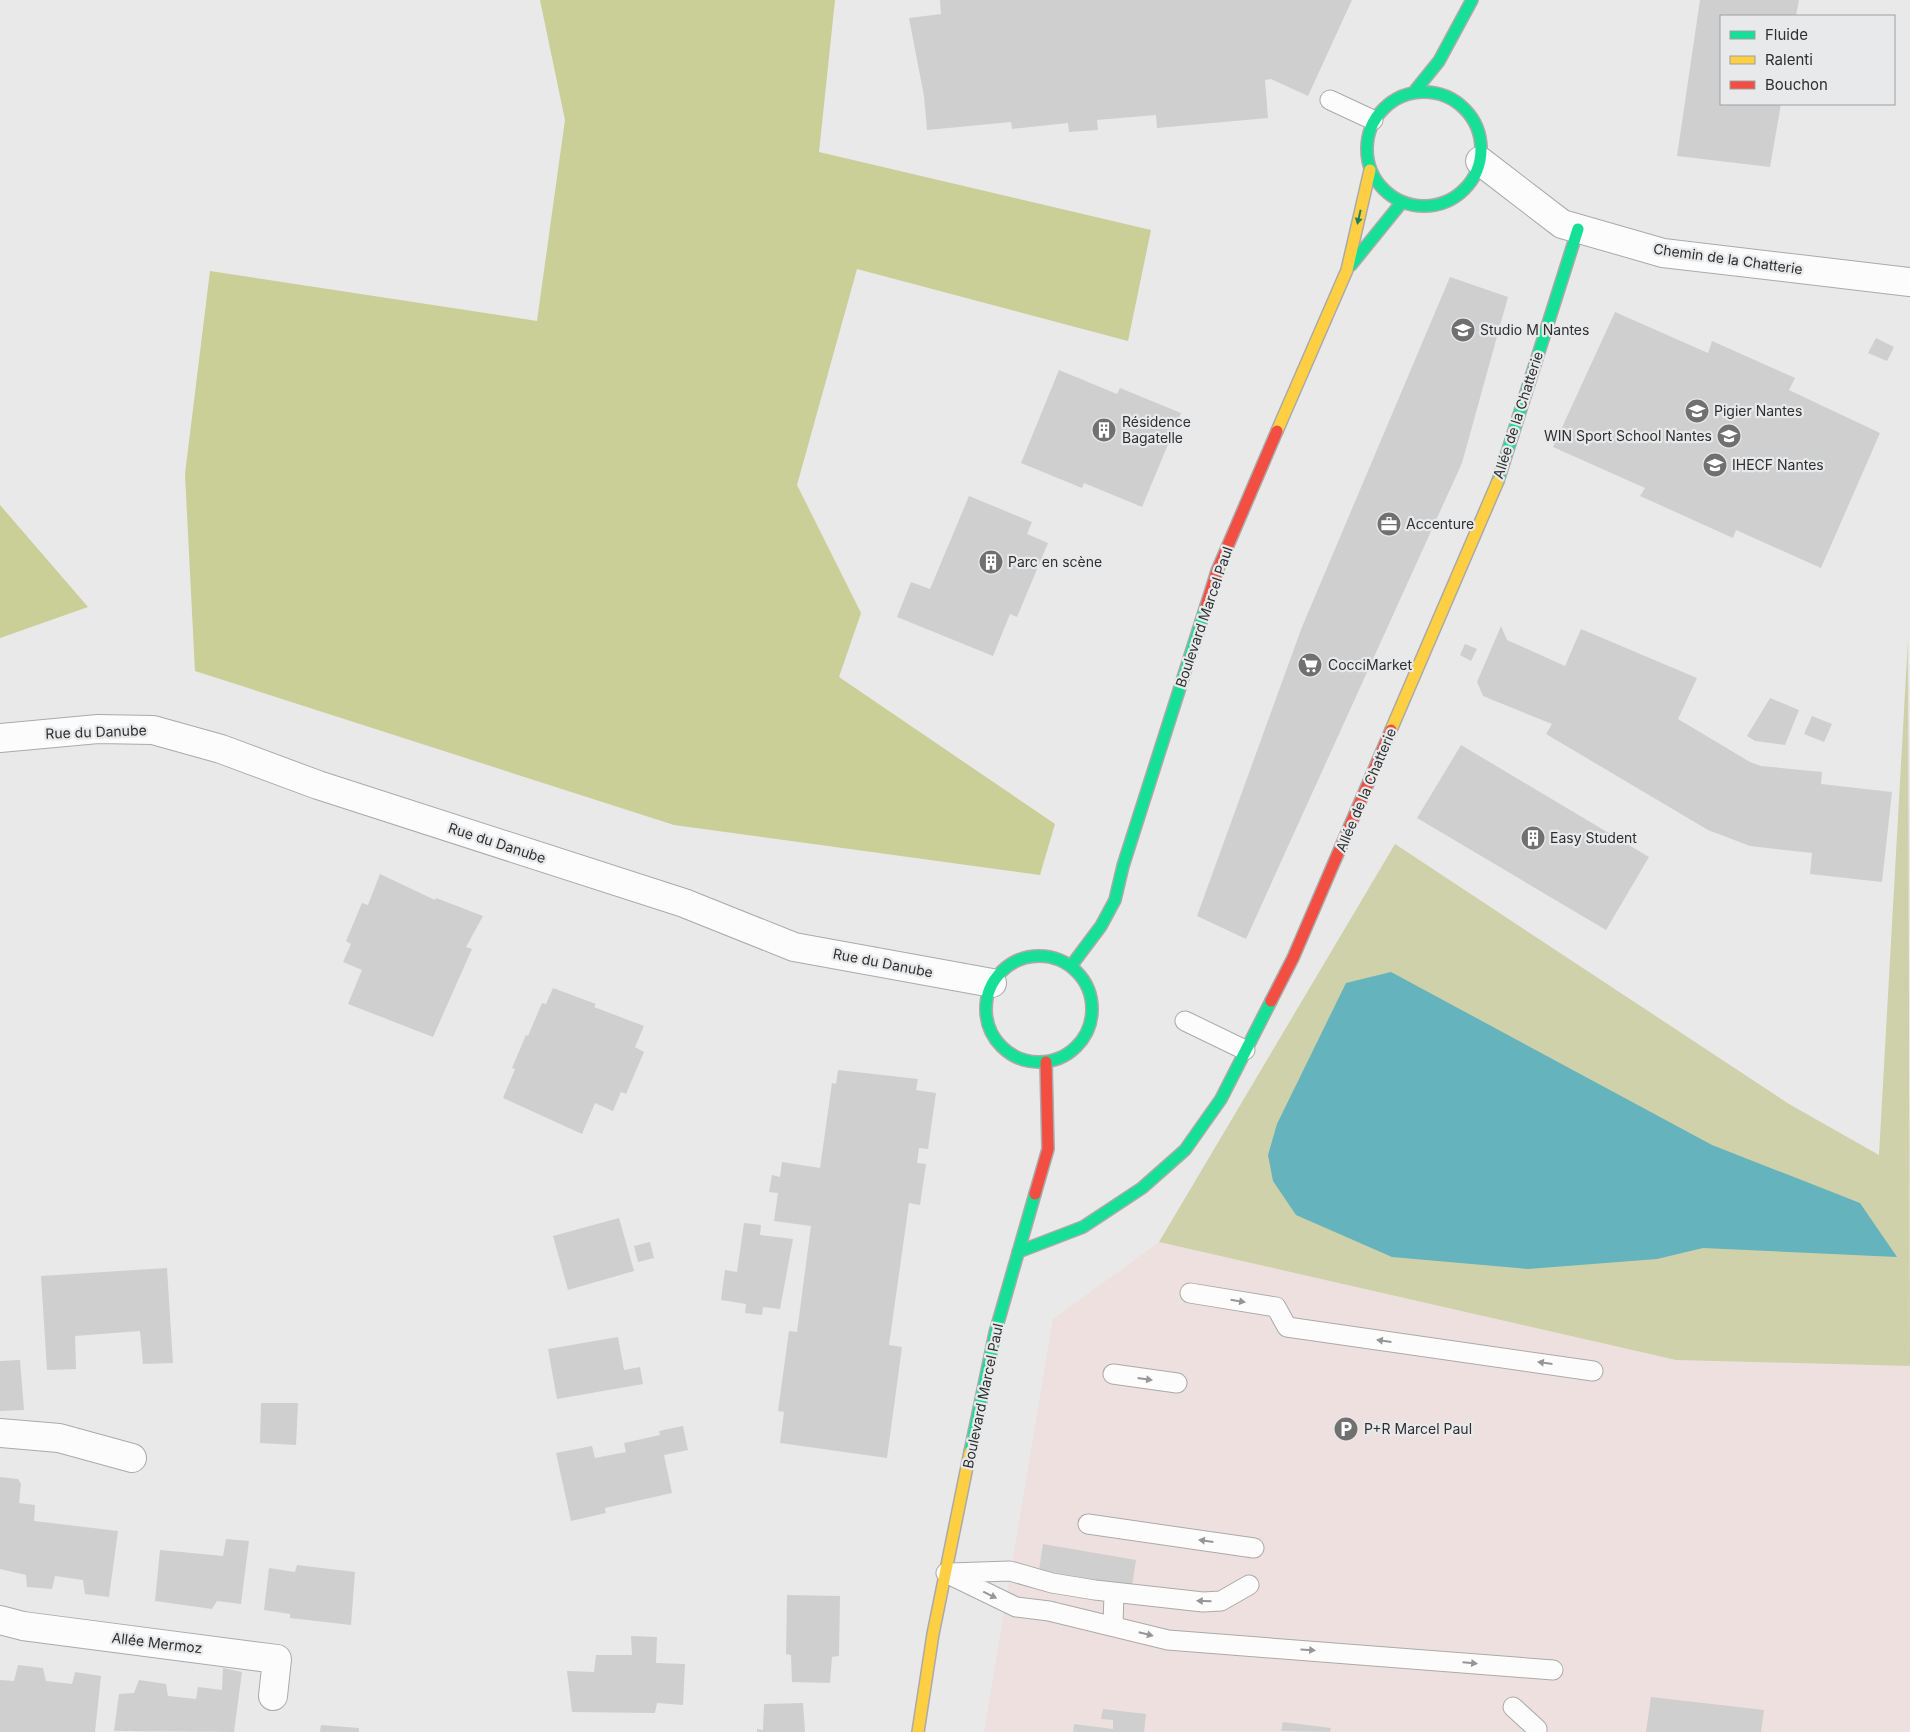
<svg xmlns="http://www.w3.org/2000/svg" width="1910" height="1732" viewBox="0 0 1910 1732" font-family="Inter,sans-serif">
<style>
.commercial{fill:#eee0de}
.green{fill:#ced1a9}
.forest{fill:#cace97}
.water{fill:#65b3bc}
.building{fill:#cfcfcf}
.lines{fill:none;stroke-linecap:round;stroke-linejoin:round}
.lane-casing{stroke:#aaa;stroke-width:21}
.street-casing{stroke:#aaa;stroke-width:30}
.fast-casing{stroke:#aaa;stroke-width:14}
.slow-casing{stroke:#aaa;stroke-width:14}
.jam-casing{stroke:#aaa;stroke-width:14}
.lane{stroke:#fcfcfc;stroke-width:19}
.street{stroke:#fcfcfc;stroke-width:28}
.fast{stroke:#16e098;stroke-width:11}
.slow{stroke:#ffcf43;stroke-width:11}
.jam{stroke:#f24e42;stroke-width:11}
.oneway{fill:#247f5f}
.oneway2{fill:#969696}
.labels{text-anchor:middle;stroke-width:4.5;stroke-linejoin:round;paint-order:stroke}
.street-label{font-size:14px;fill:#2f2f30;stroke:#e8e9ea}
.poi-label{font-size:14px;fill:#2f2f30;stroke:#e8e9ea;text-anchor:start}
</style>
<rect width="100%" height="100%" fill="#e9e9e9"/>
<path class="commercial" d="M1159,1242L1676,1360L1910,1366V1732H984L1053,1319Z"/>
<path class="green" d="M1908,640L1910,1366L1676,1360L1159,1242L1395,844L1789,1104L1879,1155Z"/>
<path class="forest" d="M540,0H835L819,152L1151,230L1128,341L857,269L797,485L861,613L839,677L1055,824L1040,875L674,825L195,671L185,474L210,271L537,321L565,120Z
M0,505L88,607L0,638Z"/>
<path class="water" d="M1391,972L1712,1145L1860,1203L1897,1257L1703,1248L1657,1259L1528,1269L1392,1257L1296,1215L1273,1181L1268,1155L1277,1124L1346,983Z"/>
<path class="building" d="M940,0H1352L1308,96L1271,79L1265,80L1268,118L1157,128L1156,115L1097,120L1098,130L1069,132L1068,123L1012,129L1011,122L927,130L924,96L909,18L941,14Z
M1700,0H1799L1796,16H1721V104H1781L1770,167L1677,156Z
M1450,277L1508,297L1462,463L1246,939L1197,916L1302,627Z
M1615,312L1708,353L1712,341L1795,378L1789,390L1880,433L1821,568L1736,530L1733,538L1640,496L1645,488L1553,447Z
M1876,338L1894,347L1887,361L1868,353Z
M1059,370L1117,394L1120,388L1181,413L1142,507L1084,483L1082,488L1021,463Z
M969,496L1032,522L1027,534L1048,543L1017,617L1010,614L993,656L897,617L911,582L930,589Z
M1501,626L1507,640L1565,666L1581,629L1697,678L1678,719L1750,762L1761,766L1822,772L1821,784L1892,792L1882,882L1810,874L1812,853L1750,846L1708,830L1546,734L1552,724L1483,696L1477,682Z
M1465,644L1477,649L1471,661L1460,655Z
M1770,698L1799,710L1785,745L1755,741L1747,736Z
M1812,716L1832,724L1824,742L1804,734Z
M1461,745L1649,857L1606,930L1417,818Z
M380,874L435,900L436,898L483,916L466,947L472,949L433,1037L348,1004L362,970L343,962L351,944L346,941L362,903L368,905Z
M553,988L596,1004L594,1007L644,1026L635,1047L644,1052L626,1094L621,1092L613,1111L595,1103L582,1134L503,1098L515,1069L512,1068L526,1035L528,1036L542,1003L546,1004Z
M838,1070L918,1079L916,1090L936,1093L928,1149L919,1148L917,1163L926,1164L920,1205L909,1203L889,1345L902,1347L887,1458L780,1443L784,1412L778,1411L789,1331L797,1332L811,1226L774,1221L778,1193L769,1192L772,1175L780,1177L782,1162L820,1168L832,1083L836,1084Z
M619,1218L634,1271L568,1290L553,1236Z
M744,1223L761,1225L760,1235L793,1239L780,1309L763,1307L762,1315L745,1313L746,1304L721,1300L725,1270L737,1272Z
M650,1242L654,1258L638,1262L634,1246Z
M167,1268L173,1363L143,1364L140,1331L75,1336L76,1369L47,1370L41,1276Z
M618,1337L624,1370L640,1367L643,1384L557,1399L548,1349Z
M20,1360L24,1410L0,1411V1361Z
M261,1403H298L296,1445L260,1443Z
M683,1426L688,1450L664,1455L672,1493L605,1508L606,1513L571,1521L556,1453L592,1446L595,1458L626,1452L624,1443L660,1435L659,1431Z
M0,1477L18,1479L21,1484L19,1503L35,1505L34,1521L118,1531L109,1597L85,1594L83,1580L55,1576L52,1589L27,1587L26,1575L0,1569Z
M226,1539L249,1541L241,1604L217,1601L212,1609L155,1601L160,1550L223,1556Z
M1043,1544L1136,1560L1132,1586L1039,1570Z
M297,1565L355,1572L351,1625L290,1618V1614L264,1610L269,1568L295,1572Z
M787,1595L840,1596L839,1656L832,1657L830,1683L792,1682L791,1655L786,1654Z
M631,1636L657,1637L656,1663L685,1664L683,1705L657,1703L655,1713L572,1712L567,1671L594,1672L596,1655H632Z
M18,1665L43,1668L46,1681L72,1684L75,1672L101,1676L95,1732H0V1680L14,1681Z
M223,1668L242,1672L234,1732L114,1731L119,1694L134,1693L139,1680L166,1684L168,1696L196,1699L198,1687L222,1690Z
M1651,1697L1764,1710L1761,1732H1646Z
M803,1703L805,1732H757V1729L763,1730L764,1704Z
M1103,1709L1146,1714L1144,1732H1073L1074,1724L1113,1729V1720L1101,1719Z
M1283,1722L1331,1728L1330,1732L1281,1731Z
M321,1725L346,1727L359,1728V1732H320Z"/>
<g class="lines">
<defs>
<path id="lane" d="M1330,100L1373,120
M1185,1021L1245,1050
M1190,1293L1276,1307L1287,1327L1593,1371
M1113,1374L1177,1383
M1088,1524L1254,1548
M946,1573L1016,1607L1049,1611L1168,1640L1553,1670
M950,1573L1010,1571L1052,1583L1095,1590L1203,1602L1221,1601L1249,1585
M1113,1626L1114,1592
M1513,1707L1537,1729V1732"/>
<path id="street" d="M1480,161L1562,224L1663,253L1910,282
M0,738L98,729L153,730L221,749L318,785L684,903L794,947L992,983
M0,1433L59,1438L132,1458
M0,1620L23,1626L277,1659L273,1696"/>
<path id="fast" d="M1414,92L1439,61L1472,0
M1367 149a57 57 0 1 1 114 0a57 57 0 1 1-114 0Z
M1351,265L1402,202
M1498,481L1578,229
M986 1009a53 53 0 1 1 106 0a53 53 0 1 1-106 0Z
M1071,966L1101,926L1115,900L1123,866L1206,606
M1018,1252L1083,1227L1142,1188L1185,1150L1221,1099L1271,1001
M970,1452L995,1333L1035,1194"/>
<path id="slow" d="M1277,431L1347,270L1370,170
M1391,730L1498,481
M918,1732L933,1634L970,1452"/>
<path id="jam" d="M1206,606L1217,571L1277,431
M1271,1001L1293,958L1391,730
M1035,1194L1048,1149L1046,1062"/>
</defs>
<use href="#lane" class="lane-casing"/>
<use href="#street" class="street-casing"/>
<use href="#fast" class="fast-casing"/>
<use href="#slow" class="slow-casing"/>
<use href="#jam" class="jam-casing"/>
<use href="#lane" class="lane"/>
<use href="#street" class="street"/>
<use href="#fast" class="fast"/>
<use href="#slow" class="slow"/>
<use href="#jam" class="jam"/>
</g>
<defs><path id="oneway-solid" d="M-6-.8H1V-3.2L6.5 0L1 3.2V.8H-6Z" transform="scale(1.25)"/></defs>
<use class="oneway" href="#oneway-solid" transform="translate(1359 217) rotate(103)"/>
<g class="oneway2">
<use href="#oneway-solid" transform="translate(1238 1301) rotate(9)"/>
<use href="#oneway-solid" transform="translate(1384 1341) rotate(-172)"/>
<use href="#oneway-solid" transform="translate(1545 1363) rotate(-172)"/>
<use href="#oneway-solid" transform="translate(1145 1379) rotate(8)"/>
<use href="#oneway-solid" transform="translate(1206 1541) rotate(-172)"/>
<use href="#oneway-solid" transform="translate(990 1595) rotate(26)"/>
<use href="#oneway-solid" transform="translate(1204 1601) rotate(-179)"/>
<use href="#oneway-solid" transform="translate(1146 1634) rotate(14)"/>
<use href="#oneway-solid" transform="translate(1308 1650) rotate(4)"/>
<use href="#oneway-solid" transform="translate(1470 1663) rotate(5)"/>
</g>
<defs>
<symbol id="university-disc" viewBox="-11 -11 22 22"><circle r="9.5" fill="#707071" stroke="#e8e9ea"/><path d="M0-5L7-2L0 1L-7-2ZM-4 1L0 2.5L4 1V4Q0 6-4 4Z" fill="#fff"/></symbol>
<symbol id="building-disc" viewBox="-11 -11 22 22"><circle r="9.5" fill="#707071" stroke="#e8e9ea"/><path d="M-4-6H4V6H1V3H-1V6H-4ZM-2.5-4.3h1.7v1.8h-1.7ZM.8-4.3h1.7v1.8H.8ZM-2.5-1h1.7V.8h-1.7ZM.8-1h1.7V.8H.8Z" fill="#fff"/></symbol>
<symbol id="office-disc" viewBox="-11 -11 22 22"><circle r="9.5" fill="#707071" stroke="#e8e9ea"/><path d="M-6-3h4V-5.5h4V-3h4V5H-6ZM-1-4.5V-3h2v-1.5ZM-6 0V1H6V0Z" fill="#fff"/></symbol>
<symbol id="supermarket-disc" viewBox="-11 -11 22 22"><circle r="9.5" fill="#707071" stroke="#e8e9ea"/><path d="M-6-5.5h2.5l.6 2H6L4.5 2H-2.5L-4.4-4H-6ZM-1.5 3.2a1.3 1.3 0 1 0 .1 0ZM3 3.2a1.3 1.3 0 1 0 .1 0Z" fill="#fff"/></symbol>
<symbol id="parking-disc" viewBox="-11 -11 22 22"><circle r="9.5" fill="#707071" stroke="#e8e9ea"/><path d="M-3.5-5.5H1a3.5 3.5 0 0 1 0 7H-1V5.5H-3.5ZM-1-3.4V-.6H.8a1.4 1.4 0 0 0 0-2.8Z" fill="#fff"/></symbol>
</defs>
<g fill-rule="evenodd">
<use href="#university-disc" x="1449" y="316" width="28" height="28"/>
<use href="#university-disc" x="1683" y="397" width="28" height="28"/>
<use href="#building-disc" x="1090" y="416" width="28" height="28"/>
<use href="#university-disc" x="1715" y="422" width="28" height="28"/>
<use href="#university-disc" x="1701" y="451" width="28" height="28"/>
<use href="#office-disc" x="1375" y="510" width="28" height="28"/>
<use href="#building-disc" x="977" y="548" width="28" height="28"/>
<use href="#supermarket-disc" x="1296" y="651" width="28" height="28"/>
<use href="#building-disc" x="1519" y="824" width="28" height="28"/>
<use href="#parking-disc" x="1332" y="1415" width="28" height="28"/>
</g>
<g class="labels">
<g class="street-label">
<text transform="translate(1728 259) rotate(8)" y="5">Chemin de la Chatterie</text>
<text transform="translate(1518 415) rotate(-72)" y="5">Allée de la Chatterie</text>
<text transform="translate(1204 617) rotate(-71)" y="5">Boulevard Marcel Paul</text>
<text transform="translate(96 732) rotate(-2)" y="5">Rue du Danube</text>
<text transform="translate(1366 790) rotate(-67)" y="5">Allée de la Chatterie</text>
<text transform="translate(497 843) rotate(18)" y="5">Rue du Danube</text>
<text transform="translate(883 963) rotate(11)" y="5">Rue du Danube</text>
<text transform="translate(983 1396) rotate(-78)" y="5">Boulevard Marcel Paul</text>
<text transform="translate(157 1643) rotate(7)" y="5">Allée Mermoz</text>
</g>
<g class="poi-label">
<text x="1480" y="335">Studio M Nantes</text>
<text x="1714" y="416">Pigier Nantes</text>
<text x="1122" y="427">Résidence<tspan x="1122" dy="16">Bagatelle</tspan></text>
<text x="1712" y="441" text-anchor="end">WIN Sport School Nantes</text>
<text x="1732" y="470">IHECF Nantes</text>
<text x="1406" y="529">Accenture</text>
<text x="1008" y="567">Parc en scène</text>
<text x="1328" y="670">CocciMarket</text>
<text x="1550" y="843">Easy Student</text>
<text x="1364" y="1434">P+R Marcel Paul</text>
</g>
</g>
<rect x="1720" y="15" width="175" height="90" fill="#e8e9ea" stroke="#9e9fa0"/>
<rect x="1730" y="31" width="25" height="8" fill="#16e098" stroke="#9e9fa0"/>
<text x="1765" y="40" font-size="15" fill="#2f2f30">Fluide</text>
<rect x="1730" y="56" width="25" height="8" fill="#ffcf43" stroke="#9e9fa0"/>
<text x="1765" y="65" font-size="15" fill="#2f2f30">Ralenti</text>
<rect x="1730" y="81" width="25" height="8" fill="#f24e42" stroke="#9e9fa0"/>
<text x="1765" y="90" font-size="15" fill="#2f2f30">Bouchon</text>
</svg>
